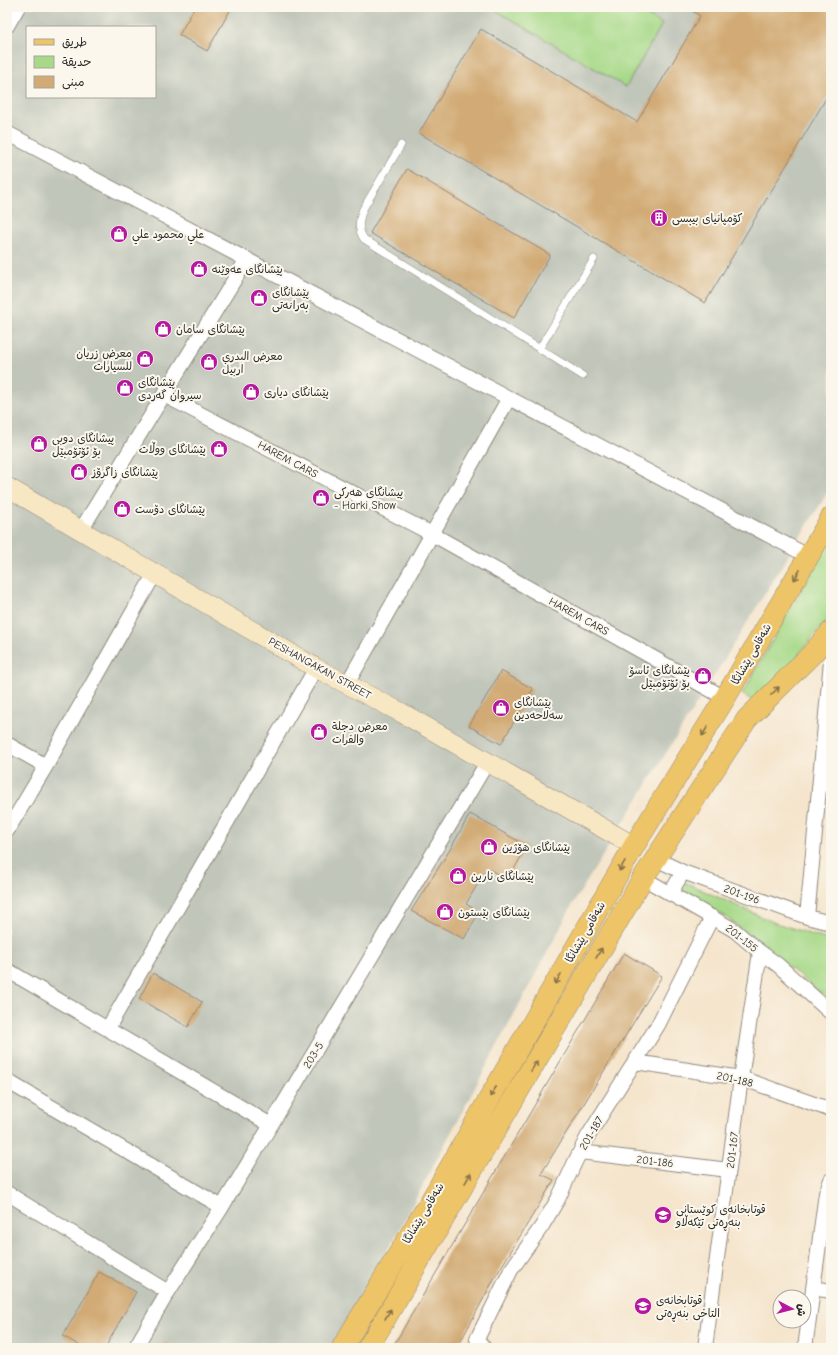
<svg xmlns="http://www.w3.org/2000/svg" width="838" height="1355" viewBox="0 0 838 1355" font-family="'Comic Neue','Playpen Sans Arabic',sans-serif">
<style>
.industrial{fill:#c1c6ba;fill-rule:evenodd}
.green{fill:#a7d989;stroke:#69825a}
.building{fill:#d1aa75}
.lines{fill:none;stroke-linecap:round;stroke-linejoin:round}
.lane-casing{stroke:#90887c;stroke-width:8}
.street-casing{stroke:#90887c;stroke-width:16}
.secondary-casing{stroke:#90887c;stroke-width:20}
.primary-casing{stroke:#90887c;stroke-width:22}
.lane{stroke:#fff;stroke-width:7}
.street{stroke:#fff;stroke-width:14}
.secondary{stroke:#f8e7c3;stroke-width:19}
.primary{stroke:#eec469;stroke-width:21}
.oneway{stroke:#837047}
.labels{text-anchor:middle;stroke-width:4;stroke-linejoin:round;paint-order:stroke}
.poi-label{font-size:11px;fill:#2b2b2b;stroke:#fbf7ec;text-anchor:start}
.street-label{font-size:11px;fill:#2b2b2b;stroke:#fbf7ec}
</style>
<rect width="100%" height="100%" fill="#fbf7ec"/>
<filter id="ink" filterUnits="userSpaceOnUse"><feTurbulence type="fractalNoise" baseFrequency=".025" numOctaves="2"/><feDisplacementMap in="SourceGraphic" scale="8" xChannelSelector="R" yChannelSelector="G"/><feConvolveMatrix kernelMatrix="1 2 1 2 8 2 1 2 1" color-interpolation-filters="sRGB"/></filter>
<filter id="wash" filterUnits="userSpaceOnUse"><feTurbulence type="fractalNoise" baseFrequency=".012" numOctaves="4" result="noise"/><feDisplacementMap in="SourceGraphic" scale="16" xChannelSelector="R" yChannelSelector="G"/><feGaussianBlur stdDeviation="0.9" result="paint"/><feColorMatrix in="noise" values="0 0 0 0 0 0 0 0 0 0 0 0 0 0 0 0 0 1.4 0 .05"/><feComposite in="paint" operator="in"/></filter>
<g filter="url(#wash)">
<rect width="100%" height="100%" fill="#f5e5cd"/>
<path class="industrial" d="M7,7H831V487L574,902L336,1348H7ZM27,27H155V97H27Z"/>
<path class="green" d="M490,7H633L662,24L626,87Z
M831,538V615L758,704L742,694Z
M682,881L773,922L831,941V1004L822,994L726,917L678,893Z"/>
<g id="blocks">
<path class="building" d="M195,7H232L207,51L179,35Z
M686,7H831V90L705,303L419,133L481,29L637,122L700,16Z
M407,169L550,255L514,318L370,233Z
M501,671L533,689L501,744L469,726Z
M470,814L527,846L508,880L487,868L466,904L479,912L464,939L411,911L451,848Z
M624,953L662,976L541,1174L554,1180L494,1279L457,1348H392Z
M153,973L202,1002L188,1027L139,999Z
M99,1272L136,1292L105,1348H84L63,1336Z
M165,1342L176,1348H161Z"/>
</g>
</g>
<g filter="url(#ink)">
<use href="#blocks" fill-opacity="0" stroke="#90887c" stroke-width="1"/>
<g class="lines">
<defs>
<path id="lane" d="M401,145L363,209C359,220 357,229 364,239L583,376
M539,349L594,259"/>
<path id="street" d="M7,26L18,7
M7,133L808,556
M164,395L432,534L725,698
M81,530L247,259
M347,684L509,398
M7,744L46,766
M7,831L46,766L155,573
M656,859L683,872L807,917L831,923
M643,878L734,930L760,952L778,965L831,1013
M670,894L683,872
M807,917L831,661
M7,970L271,1125
M108,1028L316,668
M635,1062L741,1078L831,1110
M7,1081L222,1207
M580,1152L729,1170
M7,1193L168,1292
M813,1288L831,1291
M135,1348L168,1292L222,1207L488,761
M484,1348L477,1339L511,1270L542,1226L558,1199L575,1162L588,1136L658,1025L712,917
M705,1348L741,1078L760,952
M805,1348L826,1193L831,1180"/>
<path id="secondary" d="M7,487L316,668L402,713L634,846"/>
<path id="primary" d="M342,1348L433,1197L634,846L725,698L831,518
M368,1348L643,878L747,719L811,655L831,632"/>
</defs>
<use href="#lane" class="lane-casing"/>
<use href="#street" class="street-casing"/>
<use href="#secondary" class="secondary-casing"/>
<use href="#primary" class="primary-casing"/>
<use href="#lane" class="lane"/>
<use href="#street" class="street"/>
<use href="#secondary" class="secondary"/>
<use href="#primary" class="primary"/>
</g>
<defs><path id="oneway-shaft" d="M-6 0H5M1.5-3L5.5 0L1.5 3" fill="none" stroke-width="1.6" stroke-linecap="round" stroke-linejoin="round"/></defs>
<g class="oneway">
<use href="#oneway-shaft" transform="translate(797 575) rotate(120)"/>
<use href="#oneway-shaft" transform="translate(775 691) rotate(-45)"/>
<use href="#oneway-shaft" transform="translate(705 731) rotate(122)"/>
<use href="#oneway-shaft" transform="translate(622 866) rotate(120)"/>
<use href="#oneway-shaft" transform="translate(599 953) rotate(-60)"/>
<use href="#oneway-shaft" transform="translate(558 979) rotate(120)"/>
<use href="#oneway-shaft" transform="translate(534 1066) rotate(-60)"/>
<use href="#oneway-shaft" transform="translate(493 1092) rotate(120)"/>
<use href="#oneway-shaft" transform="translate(468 1178) rotate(-60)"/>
<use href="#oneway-shaft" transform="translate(388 1314) rotate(-59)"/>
</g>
</g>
<defs>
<symbol id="building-disc" viewBox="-11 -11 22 22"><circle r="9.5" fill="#b5179e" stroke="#fbf7ec"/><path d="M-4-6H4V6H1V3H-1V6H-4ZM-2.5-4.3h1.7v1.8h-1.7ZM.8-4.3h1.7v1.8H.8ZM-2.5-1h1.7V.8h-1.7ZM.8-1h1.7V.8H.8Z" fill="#fff"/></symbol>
<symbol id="shop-disc" viewBox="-11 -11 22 22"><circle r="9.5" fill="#b5179e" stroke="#fbf7ec"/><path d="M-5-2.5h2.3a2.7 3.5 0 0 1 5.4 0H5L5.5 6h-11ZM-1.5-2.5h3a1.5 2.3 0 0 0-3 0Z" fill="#fff"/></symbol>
<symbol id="school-disc" viewBox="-11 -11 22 22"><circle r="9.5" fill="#b5179e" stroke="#fbf7ec"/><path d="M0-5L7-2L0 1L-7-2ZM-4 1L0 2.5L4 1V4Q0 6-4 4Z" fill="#fff"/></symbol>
</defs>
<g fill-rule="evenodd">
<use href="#building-disc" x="649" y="208" width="20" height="20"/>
<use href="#shop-disc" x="109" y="224" width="20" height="20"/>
<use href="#shop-disc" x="189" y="259" width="20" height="20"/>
<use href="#shop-disc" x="249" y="288" width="20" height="20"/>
<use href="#shop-disc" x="153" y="319" width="20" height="20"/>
<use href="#shop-disc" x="135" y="349" width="20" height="20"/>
<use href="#shop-disc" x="199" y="352" width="20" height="20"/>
<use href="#shop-disc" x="115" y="378" width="20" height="20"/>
<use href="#shop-disc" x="241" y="382" width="20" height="20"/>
<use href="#shop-disc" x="29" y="434" width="20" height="20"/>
<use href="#shop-disc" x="209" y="439" width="20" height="20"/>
<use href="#shop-disc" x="69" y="462" width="20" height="20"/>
<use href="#shop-disc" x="311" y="488" width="20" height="20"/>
<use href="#shop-disc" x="112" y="499" width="20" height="20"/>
<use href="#shop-disc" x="693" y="666" width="20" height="20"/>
<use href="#shop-disc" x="491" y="698" width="20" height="20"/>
<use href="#shop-disc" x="309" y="722" width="20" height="20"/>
<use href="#shop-disc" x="479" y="837" width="20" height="20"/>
<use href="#shop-disc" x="448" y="866" width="20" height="20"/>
<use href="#shop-disc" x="435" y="902" width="20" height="20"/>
<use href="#school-disc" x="653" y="1205" width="20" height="20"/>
<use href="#school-disc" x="633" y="1296" width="20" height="20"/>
</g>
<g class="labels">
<g class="poi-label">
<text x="672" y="222">كۆمپانیای بیبسی</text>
<text x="132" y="238">علي محمود علي</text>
<text x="212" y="273">پێشانگای عەوێنە</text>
<text x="272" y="296">پێشانگای<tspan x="272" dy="13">بەرانەتی</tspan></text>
<text x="176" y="333">پێشانگای سامان</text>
<text x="132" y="357" text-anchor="end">معرض زريان<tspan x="132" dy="13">للسيارات</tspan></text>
<text x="222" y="360">معرض البدري<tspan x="222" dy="13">اربيل</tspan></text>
<text x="138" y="386">پێشانگای<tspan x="138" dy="13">سیروان گەردی</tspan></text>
<text x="264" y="396">پێشانگای دیاری</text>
<text x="52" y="442">پیشانگای دوبی<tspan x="52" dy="13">بۆ ئۆتۆمبێل</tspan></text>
<text x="206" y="453" text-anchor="end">پێشانگای ووڵات</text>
<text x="92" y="476">پێشانگای زاگرۆز</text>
<text x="334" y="496">پیشانگای هەرکی<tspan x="334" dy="13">- Harki Show</tspan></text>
<text x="135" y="513">پێشانگای دۆست</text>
<text x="690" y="674" text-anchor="end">پێشانگای ئاسۆ<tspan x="690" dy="13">بۆ ئۆتۆمبێل</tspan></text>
<text x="514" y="706">پێشانگای<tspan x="514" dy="13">سەلاحەدین</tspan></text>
<text x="332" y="730">معرض دجلة<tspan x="332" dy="13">والفرات</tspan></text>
<text x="502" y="851">پێشانگای هۆژین</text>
<text x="471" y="880">پێشانگای نارین</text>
<text x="458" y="916">پێشانگای بێستون</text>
<text x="676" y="1213">قوتابخانەی کوێستانی<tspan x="676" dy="13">بنەڕەتی تێکەڵاو</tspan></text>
<text x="656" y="1304">قوتابخانەی<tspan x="656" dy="13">التاخی بنەڕەتی</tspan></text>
</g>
<g class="street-label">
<text transform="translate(288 459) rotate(28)" y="4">HAREM CARS</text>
<text transform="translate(579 616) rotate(29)" y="4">HAREM CARS</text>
<text transform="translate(751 654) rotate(-60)" y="4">شەقامی پێشانگا</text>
<text transform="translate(320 668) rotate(29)" y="4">PESHANGAKAN STREET</text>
<text transform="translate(742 894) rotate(20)" y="4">201-196</text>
<text transform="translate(585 932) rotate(-60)" y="4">شەقامی پێشانگا</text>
<text transform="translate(742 938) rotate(38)" y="4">201-155</text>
<text transform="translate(313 1055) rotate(-59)" y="4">203-5</text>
<text transform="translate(735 1079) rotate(13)" y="4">201-188</text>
<text transform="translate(591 1133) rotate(-60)" y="4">201-187</text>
<text transform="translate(732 1150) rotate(-83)" y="4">201-167</text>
<text transform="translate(655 1161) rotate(7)" y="4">201-186</text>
<text transform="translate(423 1213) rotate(-59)" y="4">شەقامی پێشانگا</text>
</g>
</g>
<rect width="838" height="1355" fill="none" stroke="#fbf7ec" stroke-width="24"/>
<rect x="26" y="26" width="130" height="72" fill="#fbf7ec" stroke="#a8a59f"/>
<rect x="34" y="39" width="20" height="6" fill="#eec469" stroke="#a8a59f"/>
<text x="62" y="46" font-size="12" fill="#2b2b2b">طريق</text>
<rect x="34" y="56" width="20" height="12" fill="#a7d989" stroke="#a8a59f"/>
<text x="62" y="66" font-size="12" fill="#2b2b2b">حديقة</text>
<rect x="34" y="76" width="20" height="12" fill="#d1aa75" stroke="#a8a59f"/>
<text x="62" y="86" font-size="12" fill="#2b2b2b">مبنى</text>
<g transform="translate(792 1309) rotate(97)"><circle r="19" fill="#fbf7ec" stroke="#a8a59f"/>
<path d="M0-3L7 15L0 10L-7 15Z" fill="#b5179e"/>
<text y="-6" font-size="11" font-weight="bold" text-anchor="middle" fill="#2b2b2b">ش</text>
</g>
</svg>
